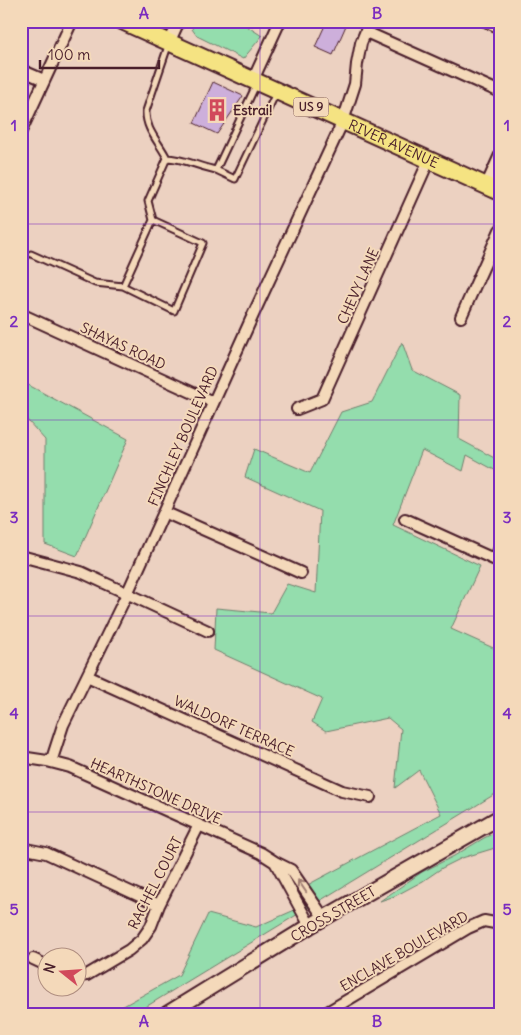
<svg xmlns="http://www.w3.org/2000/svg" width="521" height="1035" viewBox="0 0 521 1035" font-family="Delius,sans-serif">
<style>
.green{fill:#94ddad;stroke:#6f7e6c}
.building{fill:#cdafdb;stroke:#4a1f2b}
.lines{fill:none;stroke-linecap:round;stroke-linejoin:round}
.service-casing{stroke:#4a1f2b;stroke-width:9}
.minor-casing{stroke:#4a1f2b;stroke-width:14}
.secondary-casing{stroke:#4a1f2b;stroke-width:18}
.trunk-casing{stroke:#4a1f2b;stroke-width:20}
.service{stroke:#f4d9ba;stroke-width:5}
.minor{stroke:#f4d9ba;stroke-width:10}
.secondary{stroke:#f4d9ba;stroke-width:14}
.trunk{stroke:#f5e382;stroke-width:16}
.oneway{stroke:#9f7c72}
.grid{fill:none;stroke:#7b2cbf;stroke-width:1;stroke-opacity:0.55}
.labels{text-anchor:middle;stroke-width:4;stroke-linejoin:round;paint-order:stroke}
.shield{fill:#f4d9ba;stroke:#7d5756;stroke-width:1}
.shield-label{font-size:12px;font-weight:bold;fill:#4a1f2b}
.poi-label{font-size:14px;font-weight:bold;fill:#4a1f2b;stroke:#f4d9ba;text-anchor:start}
.street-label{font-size:14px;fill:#4a1f2b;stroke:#f4d9ba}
.neatline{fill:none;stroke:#7b2cbf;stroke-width:2}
.grid-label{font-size:16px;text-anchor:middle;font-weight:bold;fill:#7b2cbf}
</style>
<rect width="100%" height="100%" fill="#ecd1c1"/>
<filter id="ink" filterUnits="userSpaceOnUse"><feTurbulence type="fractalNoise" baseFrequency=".02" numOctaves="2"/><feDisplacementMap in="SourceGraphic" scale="10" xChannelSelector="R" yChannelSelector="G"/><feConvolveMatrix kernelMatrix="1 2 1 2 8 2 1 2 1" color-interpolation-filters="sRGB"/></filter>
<g filter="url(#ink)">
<path class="green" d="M196,21H239L262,36L243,59L197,36L192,29Z
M402,342L412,370L460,395L459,439L500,461V473L467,455L463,471L422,450L393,525L480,566L451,629L500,651V791L134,1014H109L179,975L208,914L256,927L306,905L298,890L441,814L419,770L395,788L401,729L388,718L326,731L312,722L322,699L214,650L216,608L271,613L287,584L316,593L320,511L245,477L254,449L310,473L341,412L372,402Z
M21,381L128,439L77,556L45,544V440L21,413Z
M500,830V848H495L462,858L442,868L423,881L395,896L380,901L422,872L454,856L484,838Z"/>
<path class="building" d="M327,21H348L333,55L315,47Z
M213,82L243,96L217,134L194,123Z"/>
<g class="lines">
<defs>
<path id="service" d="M167,158C182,158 200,167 216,170L256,85
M216,170L235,179L276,93
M31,254L95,283L123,286L174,311L203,243L153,220
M123,286L153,220L148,201L167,158C159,142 145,129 146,111L168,46"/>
<path id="minor" d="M485,21L500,28
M366,32L500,92
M169,43L179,21
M21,70L44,80
M253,80L280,21
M21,131L72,21
M486,186L500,155
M21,314L213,402
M461,317L500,230
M297,409L322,399L429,160
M164,512L301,573
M405,519L500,562
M21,556L81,572L208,631
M495,559L500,548
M87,676L342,791L370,797
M21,757L47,761L70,767L261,853L275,862L291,870L324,918
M51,762L63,725L127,594L253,315L343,121L355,84L357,64L361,43L370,21
M21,848L46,853L159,905
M275,862L310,926
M33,959L48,966
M78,976L87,975L129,950L142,939L151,926L159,905L199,825
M324,1014L468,928L484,921L500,924"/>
<path id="secondary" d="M167,1014L310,926L500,817"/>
<g id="trunk">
<path id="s1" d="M122,21L500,192"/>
</g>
</defs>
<use href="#service" class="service-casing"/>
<use href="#minor" class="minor-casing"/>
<use href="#secondary" class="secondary-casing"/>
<use href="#trunk" class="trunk-casing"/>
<use href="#service" class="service"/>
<use href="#minor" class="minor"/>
<use href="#secondary" class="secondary"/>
<use href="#trunk" class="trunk"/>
</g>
<defs><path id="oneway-shaft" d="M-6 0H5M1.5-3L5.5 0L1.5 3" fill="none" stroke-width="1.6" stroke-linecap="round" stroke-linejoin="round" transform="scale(1.25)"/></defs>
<use class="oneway" href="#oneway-shaft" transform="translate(302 886) rotate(-124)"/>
</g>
<path class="grid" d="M260,21V1014M21,224H500M21,420H500M21,616H500M21,812H500"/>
<defs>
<symbol id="building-bare" viewBox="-9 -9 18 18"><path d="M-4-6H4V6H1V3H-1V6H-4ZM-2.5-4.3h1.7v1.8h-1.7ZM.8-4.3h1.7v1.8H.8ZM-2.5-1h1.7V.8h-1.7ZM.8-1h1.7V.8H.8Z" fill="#d1495b" stroke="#f4d9ba" stroke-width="2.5" paint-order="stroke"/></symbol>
</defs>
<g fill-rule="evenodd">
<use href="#building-bare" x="201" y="94" width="32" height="32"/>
</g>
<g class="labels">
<rect class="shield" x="293.5" y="97.5" width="35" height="19" rx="4"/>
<g class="shield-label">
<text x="311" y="111">US 9</text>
</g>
<g class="poi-label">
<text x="233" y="115">Estrai!</text>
</g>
<g class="street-label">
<text dy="5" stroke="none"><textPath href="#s1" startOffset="298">RIVER AVENUE</textPath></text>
<text transform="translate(358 286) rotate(-66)" y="5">CHEVY LANE</text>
<text transform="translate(123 346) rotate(25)" y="5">SHAYAS ROAD</text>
<text transform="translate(183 436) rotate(-66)" y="5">FINCHLEY BOULEVARD</text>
<text transform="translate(234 726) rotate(24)" y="5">WALDORF TERRACE</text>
<text transform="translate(156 791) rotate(24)" y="5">HEARTHSTONE DRIVE</text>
<text transform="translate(155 883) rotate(-63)" y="5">RACHEL COURT</text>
<text transform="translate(333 914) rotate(-30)" y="5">CROSS STREET</text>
<text transform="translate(404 951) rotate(-30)" y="5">ENCLAVE BOULEVARD</text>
</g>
</g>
<rect width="521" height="1035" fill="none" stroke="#f4d9ba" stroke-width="55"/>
<g transform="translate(62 972) rotate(287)"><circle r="24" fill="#f4d9ba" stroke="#b08f81"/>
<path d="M0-4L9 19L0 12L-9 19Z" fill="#d1495b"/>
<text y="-8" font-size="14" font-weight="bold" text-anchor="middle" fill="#4a1f2b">N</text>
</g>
<path d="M40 60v8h119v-8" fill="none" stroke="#4a1f2b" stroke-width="2.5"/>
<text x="48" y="60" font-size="15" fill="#4a1f2b" stroke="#f4d9ba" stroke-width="4" paint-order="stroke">100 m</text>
<rect x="28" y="28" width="466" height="980" class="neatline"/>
<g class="grid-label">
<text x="144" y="19">A</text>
<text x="377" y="19">B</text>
<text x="14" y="131">1</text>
<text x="507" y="131">1</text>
<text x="14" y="327">2</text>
<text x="507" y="327">2</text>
<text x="14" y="523">3</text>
<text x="507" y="523">3</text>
<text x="14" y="719">4</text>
<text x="507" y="719">4</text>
<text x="14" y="915">5</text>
<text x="507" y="915">5</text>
<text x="144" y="1027">A</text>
<text x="377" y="1027">B</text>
</g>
</svg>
